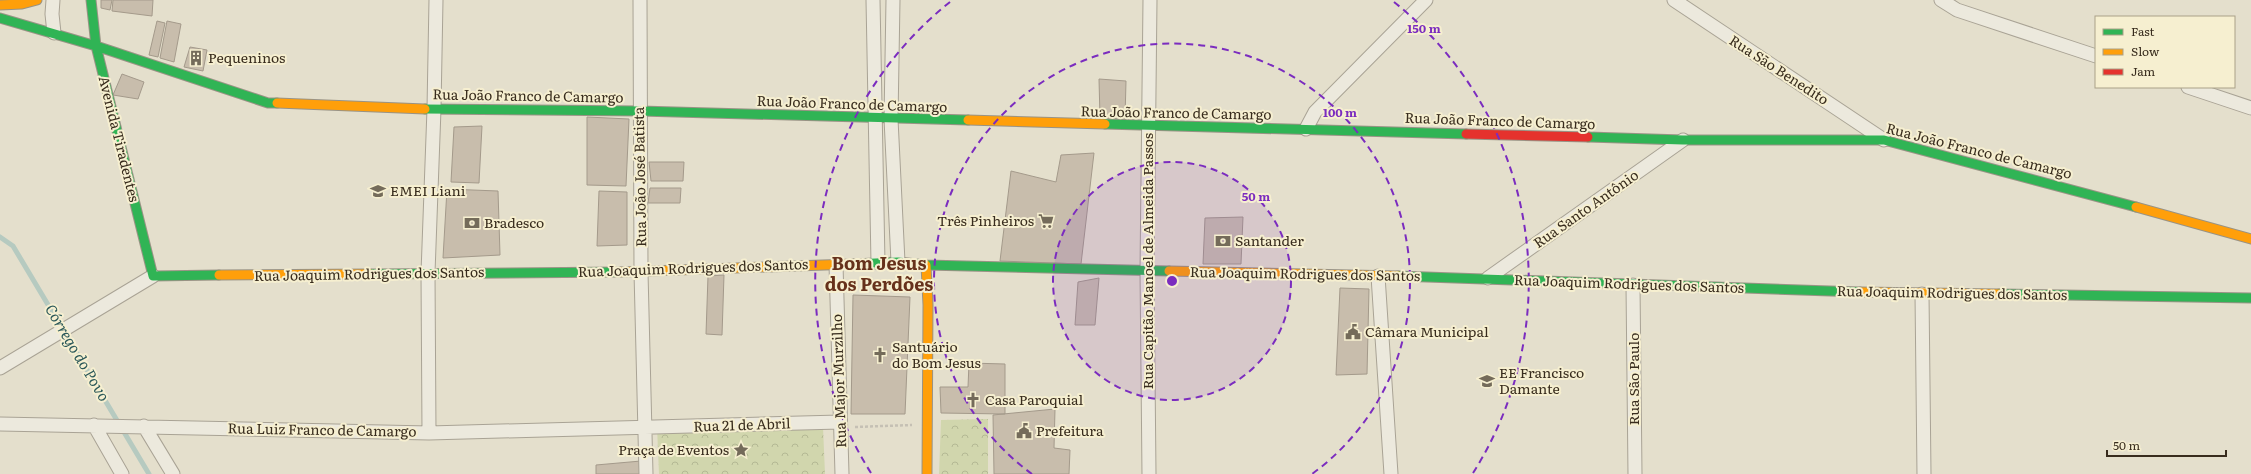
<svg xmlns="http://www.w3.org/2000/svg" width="2251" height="474" viewBox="0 0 2251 474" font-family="Literata,serif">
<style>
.forest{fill:url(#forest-crowns)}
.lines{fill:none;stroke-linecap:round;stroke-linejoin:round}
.stream{stroke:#b6cac0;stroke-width:5}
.building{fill:#c8bdac;stroke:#a49a8b}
.street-casing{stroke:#a9a395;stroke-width:15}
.fast-casing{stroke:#999385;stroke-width:11}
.slow-casing{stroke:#999385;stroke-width:11}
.jam-casing{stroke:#999385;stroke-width:11}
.path{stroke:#c5c0b4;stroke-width:2.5;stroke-dasharray:3 2;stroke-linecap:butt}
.street{stroke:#ece9dd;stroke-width:13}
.fast{stroke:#30b455;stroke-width:9}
.slow{stroke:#ff9f0a;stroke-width:9}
.jam{stroke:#e5322d;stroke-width:9}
.ring{fill:none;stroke:#7b2cbf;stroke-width:2;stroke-dasharray:7 5}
.labels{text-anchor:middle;stroke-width:4;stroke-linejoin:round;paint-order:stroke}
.poi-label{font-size:14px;fill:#382c1d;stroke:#f6efd0;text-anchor:start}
.street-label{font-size:14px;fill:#382c1d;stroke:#f6efd0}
.water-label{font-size:15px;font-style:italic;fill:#2b5859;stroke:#f6efd0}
.district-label{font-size:18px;font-weight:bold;fill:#66311b;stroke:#f6efd0}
.centre{fill:#7b2cbf;stroke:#f6efd0;stroke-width:2}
.ring-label{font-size:12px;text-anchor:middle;font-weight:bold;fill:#7b2cbf;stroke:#f6efd0;stroke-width:4;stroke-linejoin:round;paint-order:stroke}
</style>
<defs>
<pattern id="forest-crowns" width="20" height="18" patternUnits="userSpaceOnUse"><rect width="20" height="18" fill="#d1d6ad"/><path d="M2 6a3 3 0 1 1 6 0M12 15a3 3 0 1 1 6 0" fill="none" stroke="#b4b894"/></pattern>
</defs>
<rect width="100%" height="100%" fill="#e4dfcc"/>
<path class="forest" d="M988,419V474H939L941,420Z
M657,427H823L825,474H659Z"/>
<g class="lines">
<path class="stream" d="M0,237L13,246L149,474"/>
</g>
<path class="building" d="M101,0H112L110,10L101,8Z
M113,0H153L152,16L112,11Z
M157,21L165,23L158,57L149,55Z
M167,21L181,24L174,62L160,58Z
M190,47L207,50L203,71L184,67Z
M122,74L144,82L138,99L113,95Z
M1099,79L1126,81L1125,119L1100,118Z
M587,117L629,119L626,186L587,185Z
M482,126L479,183L451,182L454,127Z
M1094,153L1081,264L1000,261L1011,171L1056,182L1061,155Z
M649,162H684L683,181H651Z
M650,188H681L680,203H648Z
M447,189L498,191L500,255L443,258Z
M599,191L627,192V245L597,246Z
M1243,217L1241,264H1203L1205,218Z
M724,275L722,335L706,334L708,276Z
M1099,278L1095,325H1075L1078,282Z
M1340,288L1369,289L1367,374L1336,375Z
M853,295L910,297L905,414H851Z
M969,363L1005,364V414L941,413L940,387H968Z
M1055,409L1054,448L1070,450L1069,474H994L993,415Z
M641,461L640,474H596V465Z"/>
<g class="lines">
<defs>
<path id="street" d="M53,0L52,14L54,33
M640,0L641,272L646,474
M873,0L878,263
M893,0L891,119L898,262
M1674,0L1884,140
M1941,0L1957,10L2096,56
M2188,87L2251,108
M1306,129L1315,112L1426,0
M836,264L842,474
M1378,276L1391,474
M1488,278L1683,140
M1633,285L1635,474
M1922,294L1924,474
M0,368L153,276
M0,424L429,433L840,422
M94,425L122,474
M144,426L173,474
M429,433L428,273L434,109L436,0
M1149,474L1147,271L1150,0"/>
<path id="fast" d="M91,0L96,46L153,276L219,275
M0,18L96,46L268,103H277
M425,109L640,111L968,120
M1105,124L1466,134
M1588,137L1683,140H1884L2136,207
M853,264L898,262L926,265L1169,271
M370,274L620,272
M1398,276L1860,292
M1999,294L2251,298"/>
<path id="slow" d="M0,5L22,4L37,0
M277,103L425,109
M968,120L1105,124
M2136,207L2251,239
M926,265L928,305L927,474
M1169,271L1398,276
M620,272L853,264
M219,275L370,274
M1860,292L1999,294"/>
<path id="jam" d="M1466,134L1588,137"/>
</defs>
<use href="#street" class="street-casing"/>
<use href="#fast" class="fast-casing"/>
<use href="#slow" class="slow-casing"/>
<use href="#jam" class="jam-casing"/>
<path class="path" d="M855,427L912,425"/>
<use href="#street" class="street"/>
<use href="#fast" class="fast"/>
<use href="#slow" class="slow"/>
<use href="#jam" class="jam"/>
</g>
<circle cx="1172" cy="281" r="119" fill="#7b2cbf" fill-opacity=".12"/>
<g class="ring">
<circle cx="1172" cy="281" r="119"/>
<path d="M1032 474A238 238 0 1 1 1312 474"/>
<path d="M871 473A357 357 0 0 1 950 2M1394 2A357 357 0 0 1 1473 473"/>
</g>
<defs>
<symbol id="building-bare" viewBox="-9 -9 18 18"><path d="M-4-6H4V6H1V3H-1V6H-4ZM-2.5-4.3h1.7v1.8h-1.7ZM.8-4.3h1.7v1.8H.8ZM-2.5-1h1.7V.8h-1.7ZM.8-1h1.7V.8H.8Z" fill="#746b5a" stroke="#f6efd0" stroke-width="2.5" paint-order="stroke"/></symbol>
<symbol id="school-bare" viewBox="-9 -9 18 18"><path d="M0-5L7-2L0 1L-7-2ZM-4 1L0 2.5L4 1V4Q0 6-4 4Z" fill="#746b5a" stroke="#f6efd0" stroke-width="2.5" paint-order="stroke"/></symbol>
<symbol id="supermarket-bare" viewBox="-9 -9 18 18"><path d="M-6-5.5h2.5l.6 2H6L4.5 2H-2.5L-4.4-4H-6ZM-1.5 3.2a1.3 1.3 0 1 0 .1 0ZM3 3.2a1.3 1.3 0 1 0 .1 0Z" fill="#746b5a" stroke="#f6efd0" stroke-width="2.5" paint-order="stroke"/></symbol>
<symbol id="bank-bare" viewBox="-9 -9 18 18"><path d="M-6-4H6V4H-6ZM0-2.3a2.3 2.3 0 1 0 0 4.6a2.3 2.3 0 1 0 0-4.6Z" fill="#746b5a" stroke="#f6efd0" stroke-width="2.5" paint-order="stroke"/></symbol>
<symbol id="civic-bare" viewBox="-9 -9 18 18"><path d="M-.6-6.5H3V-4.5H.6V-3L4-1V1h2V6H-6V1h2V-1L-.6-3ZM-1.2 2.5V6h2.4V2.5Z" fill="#746b5a" stroke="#f6efd0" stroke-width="2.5" paint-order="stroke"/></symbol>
<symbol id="church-bare" viewBox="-9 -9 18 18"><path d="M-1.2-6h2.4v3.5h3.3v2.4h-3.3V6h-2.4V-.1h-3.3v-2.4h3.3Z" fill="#746b5a" stroke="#f6efd0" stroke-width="2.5" paint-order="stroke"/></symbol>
<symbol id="sight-bare" viewBox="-9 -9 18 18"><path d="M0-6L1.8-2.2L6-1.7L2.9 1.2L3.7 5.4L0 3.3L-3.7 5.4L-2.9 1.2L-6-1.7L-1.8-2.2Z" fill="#746b5a" stroke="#f6efd0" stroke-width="2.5" paint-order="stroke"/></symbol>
</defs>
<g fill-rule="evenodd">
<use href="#building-bare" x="185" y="47" width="22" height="22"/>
<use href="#school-bare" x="367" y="180" width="22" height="22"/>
<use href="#supermarket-bare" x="1035" y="210" width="22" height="22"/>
<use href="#bank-bare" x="461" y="212" width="22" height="22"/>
<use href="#bank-bare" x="1212" y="230" width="22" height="22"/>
<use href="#civic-bare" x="1342" y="321" width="22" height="22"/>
<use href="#church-bare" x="869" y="344" width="22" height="22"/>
<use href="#school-bare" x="1476" y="370" width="22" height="22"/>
<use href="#church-bare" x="962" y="389" width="22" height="22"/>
<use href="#civic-bare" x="1013" y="420" width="22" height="22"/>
<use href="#sight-bare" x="730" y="439" width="22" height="22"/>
</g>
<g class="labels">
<g class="poi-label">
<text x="208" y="63">Pequeninos</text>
<text x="390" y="196">EMEI Liani</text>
<text x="1034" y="226" text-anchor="end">Três Pinheiros</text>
<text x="484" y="228">Bradesco</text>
<text x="1235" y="246">Santander</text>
<text x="1365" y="337">Câmara Municipal</text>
<text x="892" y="352">Santuário<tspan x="892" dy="16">do Bom Jesus</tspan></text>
<text x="1499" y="378">EE Francisco<tspan x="1499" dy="16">Damante</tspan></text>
<text x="985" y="405">Casa Paroquial</text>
<text x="1036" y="436">Prefeitura</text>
<text x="729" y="455" text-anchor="end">Praça de Eventos</text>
</g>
<g class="street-label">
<text transform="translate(1779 70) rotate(33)" y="5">Rua São Benedito</text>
<text transform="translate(528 96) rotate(1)" y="5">Rua João Franco de Camargo</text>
<text transform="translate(852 104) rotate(2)" y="5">Rua João Franco de Camargo</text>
<text transform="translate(1176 113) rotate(1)" y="5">Rua João Franco de Camargo</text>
<text transform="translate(1500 121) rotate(2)" y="5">Rua João Franco de Camargo</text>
<text transform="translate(119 139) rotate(76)" y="5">Avenida Tiradentes</text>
<text transform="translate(1979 151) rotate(14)" y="5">Rua João Franco de Camargo</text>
<text transform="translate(640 177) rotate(-91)" y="5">Rua João José Batista</text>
<text transform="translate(1586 209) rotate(-35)" y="5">Rua Santo Antônio</text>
<text transform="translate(1148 261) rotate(-90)" y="5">Rua Capitão Manoel de Almeida Passos</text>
<text transform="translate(693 268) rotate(-2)" y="5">Rua Joaquim Rodrigues dos Santos</text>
<text transform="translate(369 274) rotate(-1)" y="5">Rua Joaquim Rodrigues dos Santos</text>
<text transform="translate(1305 274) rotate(1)" y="5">Rua Joaquim Rodrigues dos Santos</text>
<text transform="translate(1629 284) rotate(2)" y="5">Rua Joaquim Rodrigues dos Santos</text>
<text transform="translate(1952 293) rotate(1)" y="5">Rua Joaquim Rodrigues dos Santos</text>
<text transform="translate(1634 379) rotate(-90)" y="5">Rua São Paulo</text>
<text transform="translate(839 381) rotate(-92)" y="5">Rua Major Murzilho</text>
<text transform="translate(742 425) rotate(-2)" y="5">Rua 21 de Abril</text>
<text transform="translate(322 430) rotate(1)" y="5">Rua Luiz Franco de Camargo</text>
</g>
<g class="water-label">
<text transform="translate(77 353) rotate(59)" y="5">Córrego do Povo</text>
</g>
<g class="district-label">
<text x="879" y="270">Bom Jesus<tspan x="879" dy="21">dos Perdões</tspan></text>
</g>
</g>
<circle cx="1172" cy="281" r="6" class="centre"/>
<g class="ring-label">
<text x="1424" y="33">150 m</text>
<text x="1340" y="117">100 m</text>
<text x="1256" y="201">50 m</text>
</g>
<rect x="2095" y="16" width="140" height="72" fill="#f6efd0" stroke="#aaa188"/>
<rect x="2103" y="29" width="20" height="6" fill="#30b455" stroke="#aaa188"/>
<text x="2131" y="36" font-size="12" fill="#382c1d">Fast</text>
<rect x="2103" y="49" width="20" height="6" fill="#ff9f0a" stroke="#aaa188"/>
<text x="2131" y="56" font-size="12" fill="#382c1d">Slow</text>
<rect x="2103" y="69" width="20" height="6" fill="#e5322d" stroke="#aaa188"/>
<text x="2131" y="76" font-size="12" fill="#382c1d">Jam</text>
<path d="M2107 450v6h119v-6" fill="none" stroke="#382c1d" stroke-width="2"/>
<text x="2113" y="450" font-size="12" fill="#382c1d" stroke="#f6efd0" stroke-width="3" paint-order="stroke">50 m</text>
</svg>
